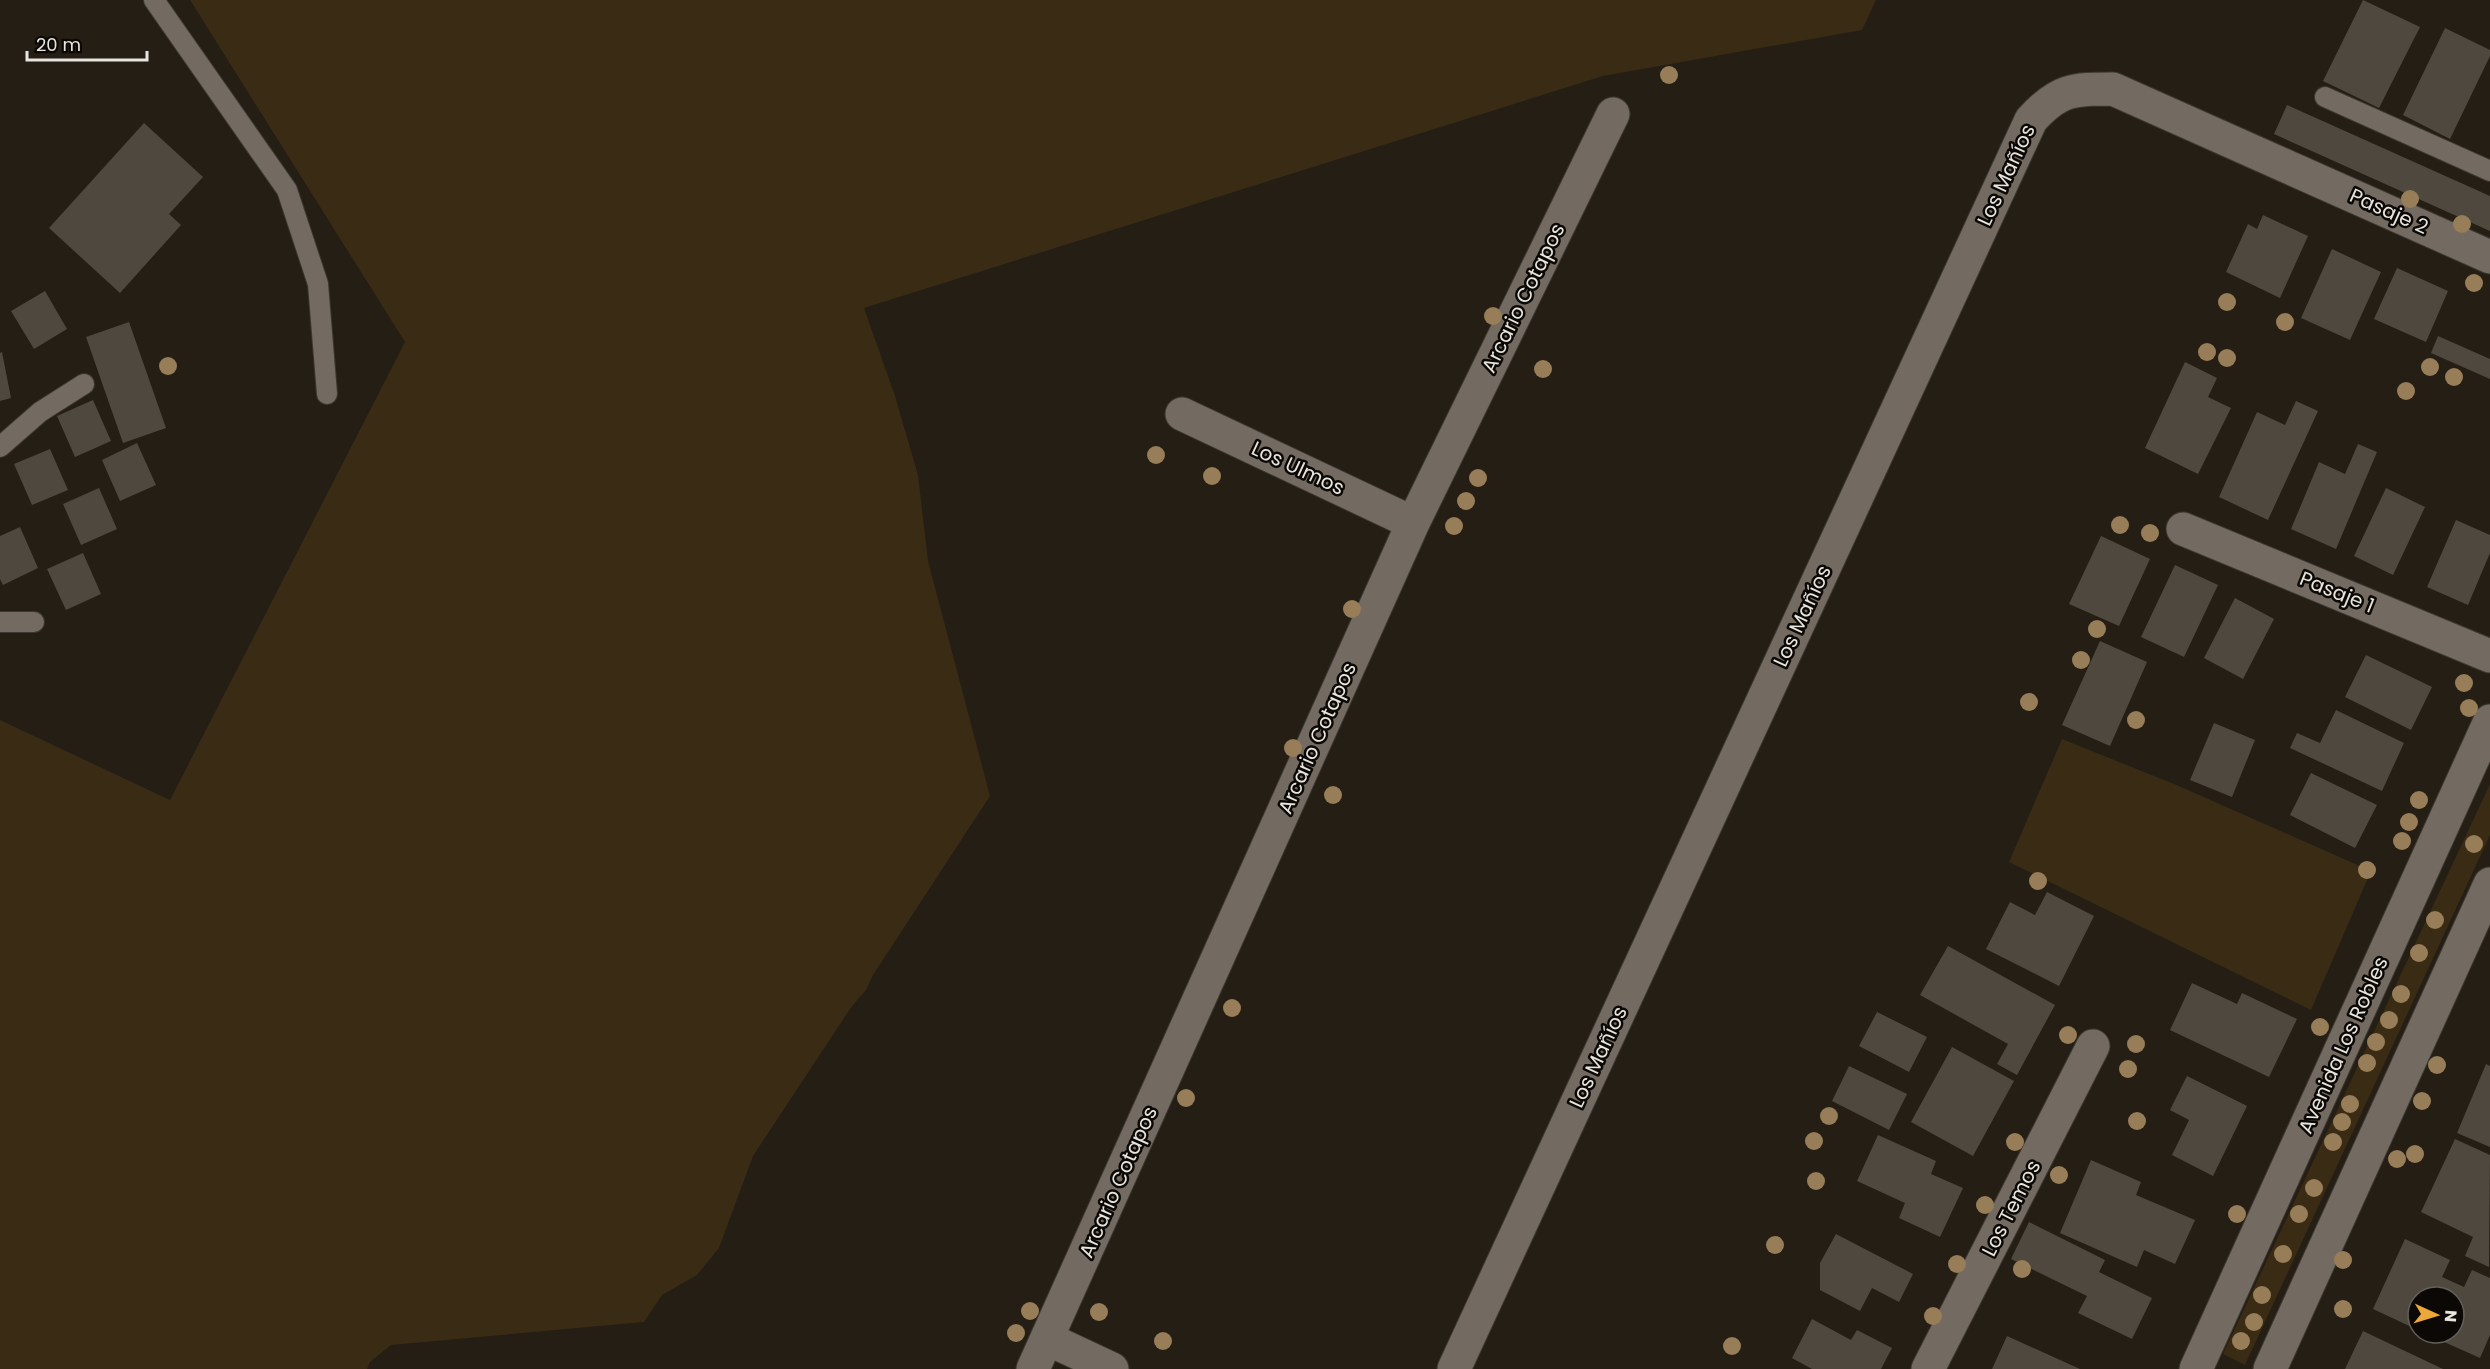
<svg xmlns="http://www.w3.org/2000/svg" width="2490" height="1369" viewBox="0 0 2490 1369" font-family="Poppins,sans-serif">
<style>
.green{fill:#3a2b15}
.building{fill:#4f483e}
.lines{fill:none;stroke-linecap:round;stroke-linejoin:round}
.service-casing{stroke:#3d3832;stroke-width:22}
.minor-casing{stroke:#3d3832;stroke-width:35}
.service{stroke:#736b61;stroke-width:20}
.minor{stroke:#736b61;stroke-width:33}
.tree{fill:#977d58}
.labels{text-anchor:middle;stroke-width:5;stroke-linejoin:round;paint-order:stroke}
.street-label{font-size:20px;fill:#e8e4de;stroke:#0b0805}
</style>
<rect width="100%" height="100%" fill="#241e15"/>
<path class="green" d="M190,0H1876L1862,30L1603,76L864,308L895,396L918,475L928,561L990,796L873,975L866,990L852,1006L753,1156L719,1248L697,1275L662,1295L644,1322L391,1345L370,1362L367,1369H0V720L170,800L405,342Z
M2062,739L2179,786L2371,871L2311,1010L2009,862Z
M2490,784V835L2245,1365L2223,1354Z"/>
<path class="building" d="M2363,0L2420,27L2379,108L2323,81Z
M2445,28L2490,50V56L2450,139L2403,115Z
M2287,105L2490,196V231L2274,134Z
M144,123L203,177L169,214L181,225L120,293L49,228Z
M2263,215L2308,236L2280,298L2226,272L2248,224L2257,229Z
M2332,249L2381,272L2350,340L2301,318Z
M2397,268L2448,291L2426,342L2374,319Z
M45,291L67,329L34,349L11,311Z
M129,322L166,428L123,443L86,337Z
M2438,336L2490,359V379L2431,353Z
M2,352L11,398L0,401V353Z
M2185,362L2217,378L2208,397L2231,408L2198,474L2145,448Z
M93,400L111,441L75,457L57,416Z
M2296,401L2318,411L2268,520L2219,497L2257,412L2285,425Z
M137,443L156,485L120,501L102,460Z
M2358,444L2377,452L2336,549L2291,529L2319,462L2345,474Z
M50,449L68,490L32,505L14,464Z
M99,488L117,529L81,545L63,504Z
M2386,488L2425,507L2393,575L2354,556Z
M2456,520L2490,535V553L2468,605L2427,587Z
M20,527L38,568L3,585L0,579V536Z
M2101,536L2150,559L2119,626L2069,604Z
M83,553L101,594L66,610L47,569Z
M2175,565L2218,585L2184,657L2141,637Z
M2235,598L2274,619L2243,679L2204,658Z
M2100,641L2147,662L2110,746L2062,725Z
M2366,655L2432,687L2411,730L2345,697Z
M2336,710L2404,743L2382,791L2290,748L2297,733L2320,743Z
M2214,723L2255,740L2232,797L2190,780Z
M2311,773L2377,805L2355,848L2290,815Z
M2047,892L2094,916L2059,986L1986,949L2010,902L2035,915Z
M1948,946L2055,1005L2017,1075L1997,1064L2008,1044L1920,995Z
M2192,983L2237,1004L2242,993L2297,1019L2269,1077L2170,1030Z
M1877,1012L1927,1037L1909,1072L1859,1046Z
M1952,1047L2014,1081L1973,1156L1911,1122Z
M2486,1064L2490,1066V1147L2457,1133Z
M1849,1066L1907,1094L1889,1130L1832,1101Z
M2187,1076L2247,1106L2213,1176L2172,1155L2189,1120L2170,1110Z
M1878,1135L1936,1161L1931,1174L1963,1188L1940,1237L1899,1218L1905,1203L1857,1181Z
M2455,1139L2490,1155L2489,1267L2465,1256L2473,1237L2421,1212Z
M2091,1160L2141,1182L2136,1195L2195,1220L2175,1264L2144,1250L2137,1267L2060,1233Z
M2029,1222L2105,1260L2099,1272L2152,1298L2132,1339L2078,1313L2087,1296L2011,1259Z
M1836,1234L1913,1274L1899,1302L1872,1288L1860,1311L1820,1290V1263Z
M2405,1239L2450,1260L2442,1277L2464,1287L2472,1270L2490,1278V1335L2480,1358L2424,1333H2454V1297H2418V1330L2373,1309Z
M1812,1319L1851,1340L1857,1330L1892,1348L1881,1369H1812L1792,1358Z
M2363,1331L2443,1369H2345Z
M2007,1336L2080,1369H1992Z"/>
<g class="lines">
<defs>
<path id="service" d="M154,0L287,190L318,284L327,394
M2325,97L2490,171
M0,447L40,412L84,384
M0,622H34"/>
<path id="minor" d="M1182,414L1413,523
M2183,529L2490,656
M1048,1339L1112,1369
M1033,1369L1413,523L1613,114
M1454,1369L2031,120C2059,89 2073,89 2113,89L2490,257
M1928,1369L2093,1046
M2196,1369L2490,721
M2270,1369L2490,884"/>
</defs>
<use href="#service" class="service-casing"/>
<use href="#minor" class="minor-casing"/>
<use href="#service" class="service"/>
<use href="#minor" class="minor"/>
</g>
<g class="tree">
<circle cx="1669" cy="75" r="9"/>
<circle cx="2410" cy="199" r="9"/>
<circle cx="2462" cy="224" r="9"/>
<circle cx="2474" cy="283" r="9"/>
<circle cx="2227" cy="302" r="9"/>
<circle cx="1493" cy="316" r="9"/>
<circle cx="2285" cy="322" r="9"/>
<circle cx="2207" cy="352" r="9"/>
<circle cx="2227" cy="358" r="9"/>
<circle cx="168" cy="366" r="9"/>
<circle cx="2430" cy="367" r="9"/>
<circle cx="1543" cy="369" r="9"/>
<circle cx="2454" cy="377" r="9"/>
<circle cx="2406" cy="391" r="9"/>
<circle cx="1156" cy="455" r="9"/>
<circle cx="1212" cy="476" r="9"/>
<circle cx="1478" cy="478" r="9"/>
<circle cx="1466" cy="501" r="9"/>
<circle cx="2120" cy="525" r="9"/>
<circle cx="1454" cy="526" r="9"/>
<circle cx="2150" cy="533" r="9"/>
<circle cx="1352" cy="609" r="9"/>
<circle cx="2097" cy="629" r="9"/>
<circle cx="2081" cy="660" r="9"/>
<circle cx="2464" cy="683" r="9"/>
<circle cx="2029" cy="702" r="9"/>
<circle cx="2469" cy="708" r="9"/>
<circle cx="2136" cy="720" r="9"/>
<circle cx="1293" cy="748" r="9"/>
<circle cx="1333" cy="795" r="9"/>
<circle cx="2419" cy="800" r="9"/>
<circle cx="2409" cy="822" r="9"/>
<circle cx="2402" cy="841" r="9"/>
<circle cx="2474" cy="844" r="9"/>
<circle cx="2367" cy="870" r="9"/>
<circle cx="2038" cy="881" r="9"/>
<circle cx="2435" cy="920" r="9"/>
<circle cx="2419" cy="953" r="9"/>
<circle cx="2401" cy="994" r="9"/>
<circle cx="1232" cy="1008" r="9"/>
<circle cx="2389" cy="1020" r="9"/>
<circle cx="2320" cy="1027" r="9"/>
<circle cx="2068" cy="1035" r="9"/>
<circle cx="2376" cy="1042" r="9"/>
<circle cx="2136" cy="1044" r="9"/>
<circle cx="2367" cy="1063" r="9"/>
<circle cx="2437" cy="1065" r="9"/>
<circle cx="2128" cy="1069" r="9"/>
<circle cx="1186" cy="1098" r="9"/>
<circle cx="2422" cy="1101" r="9"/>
<circle cx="2350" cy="1104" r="9"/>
<circle cx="1829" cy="1116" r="9"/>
<circle cx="2137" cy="1121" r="9"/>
<circle cx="2342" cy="1122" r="9"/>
<circle cx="1814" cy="1141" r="9"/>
<circle cx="2015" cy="1142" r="9"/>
<circle cx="2333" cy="1142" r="9"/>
<circle cx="2415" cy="1154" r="9"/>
<circle cx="2397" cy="1159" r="9"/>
<circle cx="2059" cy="1175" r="9"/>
<circle cx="1816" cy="1181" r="9"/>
<circle cx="2314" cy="1188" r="9"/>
<circle cx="1985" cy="1205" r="9"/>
<circle cx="2237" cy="1214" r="9"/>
<circle cx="2299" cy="1214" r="9"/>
<circle cx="1775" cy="1245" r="9"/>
<circle cx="2283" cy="1254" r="9"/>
<circle cx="2343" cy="1260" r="9"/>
<circle cx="1957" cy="1264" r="9"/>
<circle cx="2022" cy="1269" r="9"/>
<circle cx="2262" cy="1295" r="9"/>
<circle cx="2343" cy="1309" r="9"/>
<circle cx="1030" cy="1311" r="9"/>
<circle cx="1099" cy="1312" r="9"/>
<circle cx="1933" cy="1316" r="9"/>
<circle cx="2254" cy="1322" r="9"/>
<circle cx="1016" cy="1333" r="9"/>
<circle cx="1163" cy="1341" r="9"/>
<circle cx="2241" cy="1341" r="9"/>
<circle cx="1732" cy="1346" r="9"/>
</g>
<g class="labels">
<g class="street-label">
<text transform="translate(2006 175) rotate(-65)" y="7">Los Mañíos</text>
<text transform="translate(2389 211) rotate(24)" y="7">Pasaje 2</text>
<text transform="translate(1523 298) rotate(-64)" y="7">Arcario Cotapos</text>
<text transform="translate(1298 468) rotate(25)" y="7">Los Ulmos</text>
<text transform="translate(2337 592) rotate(22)" y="7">Pasaje 1</text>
<text transform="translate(1802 616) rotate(-65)" y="7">Los Mañíos</text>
<text transform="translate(1317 738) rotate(-66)" y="7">Arcario Cotapos</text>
<text transform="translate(2343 1045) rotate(-66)" y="7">Avenida Los Robles</text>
<text transform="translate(1598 1057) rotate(-65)" y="7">Los Mañíos</text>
<text transform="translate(1118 1182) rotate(-66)" y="7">Arcario Cotapos</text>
<text transform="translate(2011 1208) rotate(-63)" y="7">Los Temos</text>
</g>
</g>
<g transform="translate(2436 1315) rotate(94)"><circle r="28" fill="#0b0805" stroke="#63605c" stroke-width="1.5"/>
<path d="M0-4.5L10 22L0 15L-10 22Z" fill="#eca93a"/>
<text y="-9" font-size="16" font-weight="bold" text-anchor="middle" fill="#e8e4de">N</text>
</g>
<path d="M27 51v9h120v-9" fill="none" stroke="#e8e4de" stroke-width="3"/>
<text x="36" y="51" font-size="18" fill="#e8e4de" stroke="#0b0805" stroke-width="4.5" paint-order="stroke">20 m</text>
</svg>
